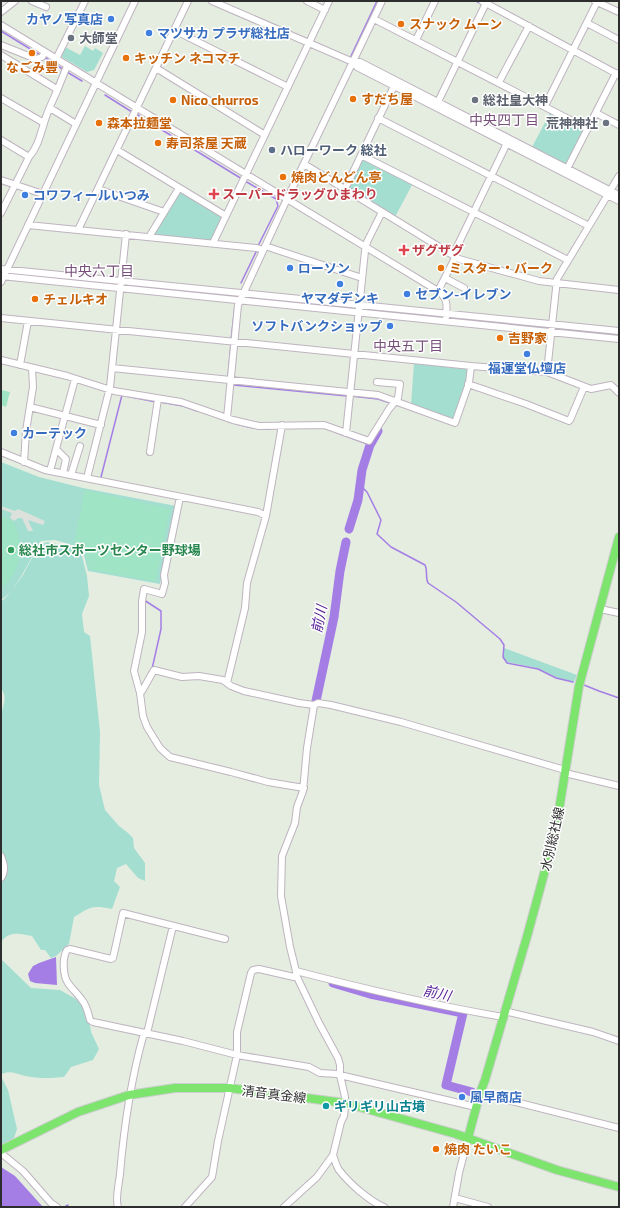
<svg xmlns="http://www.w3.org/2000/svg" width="620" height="1208" viewBox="0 0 620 1208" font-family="'Exo 2','Noto Sans JP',sans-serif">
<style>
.green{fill:#a3ded0}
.pitch{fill:#9fe4c4}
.plaza{fill:#dce1db}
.water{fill:#a47ee5}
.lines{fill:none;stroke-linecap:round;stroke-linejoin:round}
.stream{stroke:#a47ee5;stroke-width:1.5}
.river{stroke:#a47ee5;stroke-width:9}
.minor-casing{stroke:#beb4bf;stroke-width:8}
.major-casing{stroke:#cdcdcd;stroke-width:10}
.minor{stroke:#fff;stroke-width:6}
.major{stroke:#7de56e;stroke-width:8}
.shop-dot{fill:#3f7fe0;stroke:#fff;stroke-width:1.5}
.food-dot{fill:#e8710a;stroke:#fff;stroke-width:1.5}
.worship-dot{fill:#6b7280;stroke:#fff;stroke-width:1.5}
.service-dot{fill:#5c6f8a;stroke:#fff;stroke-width:1.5}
.health-dot{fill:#e0444e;stroke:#fff;stroke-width:1.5}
.leisure-dot{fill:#2e9e5b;stroke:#fff;stroke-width:1.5}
.culture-dot{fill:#0f9aa8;stroke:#fff;stroke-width:1.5}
.labels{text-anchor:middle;stroke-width:3;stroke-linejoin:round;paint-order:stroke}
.shop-label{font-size:13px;font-weight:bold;fill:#366cbe;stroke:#fff;text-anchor:start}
.food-label{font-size:13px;font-weight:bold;fill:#c56008;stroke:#fff;text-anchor:start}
.worship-label{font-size:13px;font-weight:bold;fill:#5b616d;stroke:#fff;text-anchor:start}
.service-label{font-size:13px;font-weight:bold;fill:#4e5e75;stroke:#fff;text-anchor:start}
.health-label{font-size:13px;font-weight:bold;fill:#be3a42;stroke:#fff;text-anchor:start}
.leisure-label{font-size:13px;font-weight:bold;fill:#27864d;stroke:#fff;text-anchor:start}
.street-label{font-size:13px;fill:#2d2d2d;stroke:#fff}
.culture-label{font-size:13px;font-weight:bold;fill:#0d838f;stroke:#fff;text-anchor:start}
.neighbourhood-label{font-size:14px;fill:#77517a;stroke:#fff}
.water-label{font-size:14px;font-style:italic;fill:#511a93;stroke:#fff}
</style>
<rect width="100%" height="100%" fill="#e5ede1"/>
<path class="green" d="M85,46L93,51L95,48L103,53L94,70L87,72L62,57L61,54L65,47L80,55Z
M551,111L584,128L567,166L531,149Z
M364,158L413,183L395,217L350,190L349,185L362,159Z
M181,191L222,216L223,219L211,241L154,235L153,233L178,192Z
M414,362L467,367L469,370L468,376L455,419L453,421L411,405Z
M1,462L39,477L83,488L176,506L160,584L88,571L82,548L55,540L41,541L22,575L11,592L1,600Z
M47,542L75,548L79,551L82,556L87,576L89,596L82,614L84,632L90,636L100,732L99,785L105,810L119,826L128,833L133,838L134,848L145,863V881L138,878L126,864L117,868L114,881L120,887L112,909C91,905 91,907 74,917L69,944L56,956L51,958L45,950H41L32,936C19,934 10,930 1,942V715C3,706 8,696 1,689V602L11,592L23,575L39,545Z
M504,648L577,675L574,682L560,679L537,668L507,662L503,657Z
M1,959L31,988L60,990L76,999L82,1006L89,1019L91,1032L99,1049L93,1060L71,1067L64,1077C52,1078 39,1079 26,1076C15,1074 12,1070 1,1074Z
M1,1076L8,1090L17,1129L14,1138L1,1145Z"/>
<path class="pitch" d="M1,390L10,392L6,407L1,405Z
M85,490L170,509L156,581H154L89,569L84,547L74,543Z
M1,516L13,521C24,544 23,571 1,588Z"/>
<path class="plaza" d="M1,506L15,511L18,509L45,521L43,525L28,520L33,531H28L22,518H18L14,521L10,518L12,513L1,509Z"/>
<path class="water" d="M56,957L57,985L35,983L30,981L28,974L33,966L39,963Z
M1,1167L15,1176L43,1207H1Z"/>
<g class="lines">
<path class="stream" d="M476,1L483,5
M1,31L40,55
M351,56L377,1
M44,57L64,70
M67,72L82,81
M105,95L132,112
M136,114L242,179
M245,181L276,199L278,206L258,246
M241,283L257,250
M231,340L235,306
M228,377L231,344
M234,385L347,396
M126,396L156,402
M351,396L378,399L390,403
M160,402L183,406L197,411
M219,418C235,424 253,430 270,429
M335,432L370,445
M101,477L122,395
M360,485L367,492L381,520L377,534L391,547L425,565C428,571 425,577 428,583L456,602L500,639L504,645L503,657L507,663L538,669L556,678L573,682
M144,600L161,611V629L152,669
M584,685L599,691L619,698
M66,1206L68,1205"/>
<path class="river" d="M349,529L358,500L362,470L370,445L378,431
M316,701L334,617L340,571L346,542
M333,983L370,994L463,1013L446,1085L472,1092"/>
<defs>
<path id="minor" d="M32,1L46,7
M212,1L353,62
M307,1L325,10
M482,1L619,75
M595,1L619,12
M1,12L15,1
M374,19L588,129
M587,23L619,40
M1,25L438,291C448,299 447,305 446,317
M174,30L288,87
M416,40L435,1
M1,45L36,59L42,57L45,52
M1,55L55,88L57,91C53,100 49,108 46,117C41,131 39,146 29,157L1,213
M56,59L85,1
M156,68L265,135
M499,82L529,26
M57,91L67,66
M1,98L44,123
M436,106L486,3
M545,106L597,2
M50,108L76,124
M596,113L619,125
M378,118L589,226
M1,140L29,157
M117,150L226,216
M361,155L568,260
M304,164L459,259L539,281L619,290
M566,171L616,73
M1,180L43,194
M98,189L164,212
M345,189L395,84
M619,195L360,62H353L357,67L619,201
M28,225L257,248L263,250
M78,230L188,1
M149,237L179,188
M213,243L329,1
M265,246L362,278
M453,255L508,141
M1,269L619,331
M1,276L619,339
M445,278L464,288
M1,282L135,1
M438,291L456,256
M1,318L471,366L547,372L557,279L619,176
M1,360L67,376L114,391L181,402L233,420L259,426L324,425L369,441L389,409L398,398L400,384L377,382
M20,365L28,321
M112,368L378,395L455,423L469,383L471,366
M547,372L591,389L611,385L619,393
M468,384L526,404L569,421L570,420L584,387
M30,407L101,425
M227,418L238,305L287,199L382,1
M346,433L365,251L367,242L382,212
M57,450L66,459L63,473
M1,452L45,470L258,512L266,516
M150,452L158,399
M24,462L26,431L33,387L32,368
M50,471L75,379
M71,475L80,446
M87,478L110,387L126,234
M180,497L164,575L165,583L162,594L144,589L142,601V632L134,671L140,693L143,716L147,727L160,748L170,757L231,772L268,782L304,788
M600,609L619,613
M227,683L245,608L247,583L266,516L282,425
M142,691L154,670L182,677L199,676L223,680L231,686L244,691L299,703L314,705L318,703L331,705L401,722L565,770
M565,773L619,786
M1,856C4,864 6,871 1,878
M225,939L123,913L113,958L111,959L70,949L67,950C62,958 63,976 68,983C72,989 78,994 82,1000C87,1006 88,1013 90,1020L93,1022L183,1041L237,1055L309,1067L320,1073L337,1074L344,1076L476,1107
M296,971C365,989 433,1005 503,1017
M504,1011L593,1032L619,1041
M147,1033L173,926
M480,1093L619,1128
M1,1153L23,1171L51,1203L57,1207
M333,1155C335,1160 336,1166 339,1170C349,1183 369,1201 384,1207
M455,1198L488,1207
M118,1207C115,1199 119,1184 120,1174C124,1126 131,1079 144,1033
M185,1207L212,1177L218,1141L237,1055V1032L251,973L253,970L259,969L294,977H297
M284,1207L317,1177L333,1155L341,1122L344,1116L345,1107V1097L340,1075V1065L338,1058L319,1023L297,977L295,967L290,947L281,896L282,856L295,823L297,807L303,791L307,748L314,705
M453,1207L459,1173L468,1138"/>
<path id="major" d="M468,1138L480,1093L485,1080L528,933L547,863L558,816L579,686L619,537
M1,1150L78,1112L129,1095L175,1088H229L345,1103L456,1134L557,1170L619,1187"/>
</defs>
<use href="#minor" class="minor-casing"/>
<use href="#major" class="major-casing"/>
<use href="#minor" class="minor"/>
<use href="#major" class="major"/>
</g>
<g class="shop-dot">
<circle cx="111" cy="19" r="4"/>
<circle cx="149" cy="33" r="4"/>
<circle cx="25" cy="195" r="4"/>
<circle cx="290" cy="268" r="4"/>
<circle cx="340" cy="284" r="4"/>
<circle cx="407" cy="294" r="4"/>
<circle cx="390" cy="326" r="4"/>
<circle cx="527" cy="354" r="4"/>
<circle cx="14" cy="433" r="4"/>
<circle cx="462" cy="1097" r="4"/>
</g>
<g class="food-dot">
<circle cx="401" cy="24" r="4"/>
<circle cx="32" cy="53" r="4"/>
<circle cx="126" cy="58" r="4"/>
<circle cx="353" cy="99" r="4"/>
<circle cx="173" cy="100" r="4"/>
<circle cx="99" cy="123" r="4"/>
<circle cx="158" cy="143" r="4"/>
<circle cx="283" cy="177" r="4"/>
<circle cx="441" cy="268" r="4"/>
<circle cx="35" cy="299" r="4"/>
<circle cx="500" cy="338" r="4"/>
<circle cx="436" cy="1149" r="4"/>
</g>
<g class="worship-dot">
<circle cx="71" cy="38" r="4"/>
<circle cx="475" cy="100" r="4"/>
<circle cx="606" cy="123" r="4"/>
</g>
<circle class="service-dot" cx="272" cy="150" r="4"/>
<g class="health-dot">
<path d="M212 188h4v4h4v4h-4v4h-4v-4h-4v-4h4z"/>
<path d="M402 244h4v4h4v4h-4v4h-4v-4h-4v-4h4z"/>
</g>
<circle class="leisure-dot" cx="11" cy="550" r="4"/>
<circle class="culture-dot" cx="326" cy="1106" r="4"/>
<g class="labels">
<g class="shop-label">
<text x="103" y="24" text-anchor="end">カヤノ写真店</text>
<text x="157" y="38">マツサカ プラザ総社店</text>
<text x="33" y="200">コワフィールいつみ</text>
<text x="298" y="273">ローソン</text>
<text x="415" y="299">セブン-イレブン</text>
<text x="340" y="303" text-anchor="middle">ヤマダデンキ</text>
<text x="382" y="331" text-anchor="end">ソフトバンクショップ</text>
<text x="527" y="373" text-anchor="middle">福運堂仏壇店</text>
<text x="22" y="438">カーテック</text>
<text x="470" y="1102">風早商店</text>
</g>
<g class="food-label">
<text x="409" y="29">スナック ムーン</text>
<text x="134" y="63">キッチン ネコマチ</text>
<text x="32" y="72" text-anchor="middle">なごみ豐</text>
<text x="361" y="104">すだち屋</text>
<text x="181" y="105">Nico churros</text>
<text x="107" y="128">森本拉麺堂</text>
<text x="166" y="148">寿司茶屋 天蔵</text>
<text x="291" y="182">焼肉どんどん亭</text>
<text x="449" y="273">ミスター・バーク</text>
<text x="43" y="304">チェルキオ</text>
<text x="508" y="343">吉野家</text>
<text x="444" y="1154">焼肉 たいこ</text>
</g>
<g class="worship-label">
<text x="79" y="43">大師堂</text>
<text x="483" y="105">総社皇大神</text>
<text x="598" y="128" text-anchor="end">荒神神社</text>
</g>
<g class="service-label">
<text x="280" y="155">ハローワーク 総社</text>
</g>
<g class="health-label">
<text x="222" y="199">スーパードラッグひまわり</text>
<text x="412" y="255">ザグザグ</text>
</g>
<g class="leisure-label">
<text x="19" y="555">総社市スポーツセンター野球場</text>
</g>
<g class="street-label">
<text transform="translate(552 839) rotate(-77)" y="5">水別総社線</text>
<text transform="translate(274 1094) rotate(7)" y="5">清音真金線</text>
</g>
<g class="culture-label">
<text x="334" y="1111">ギリギリ山古墳</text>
</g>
<g class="neighbourhood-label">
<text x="504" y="125">中央四丁目</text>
<text x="99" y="276">中央六丁目</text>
<text x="408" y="351">中央五丁目</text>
</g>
<g class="water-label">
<text transform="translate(319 619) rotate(-79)" y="5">前川</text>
<text transform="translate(437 993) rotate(12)" y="5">前川</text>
</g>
</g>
<rect width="620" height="1208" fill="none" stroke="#2d2d2d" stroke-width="4"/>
</svg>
